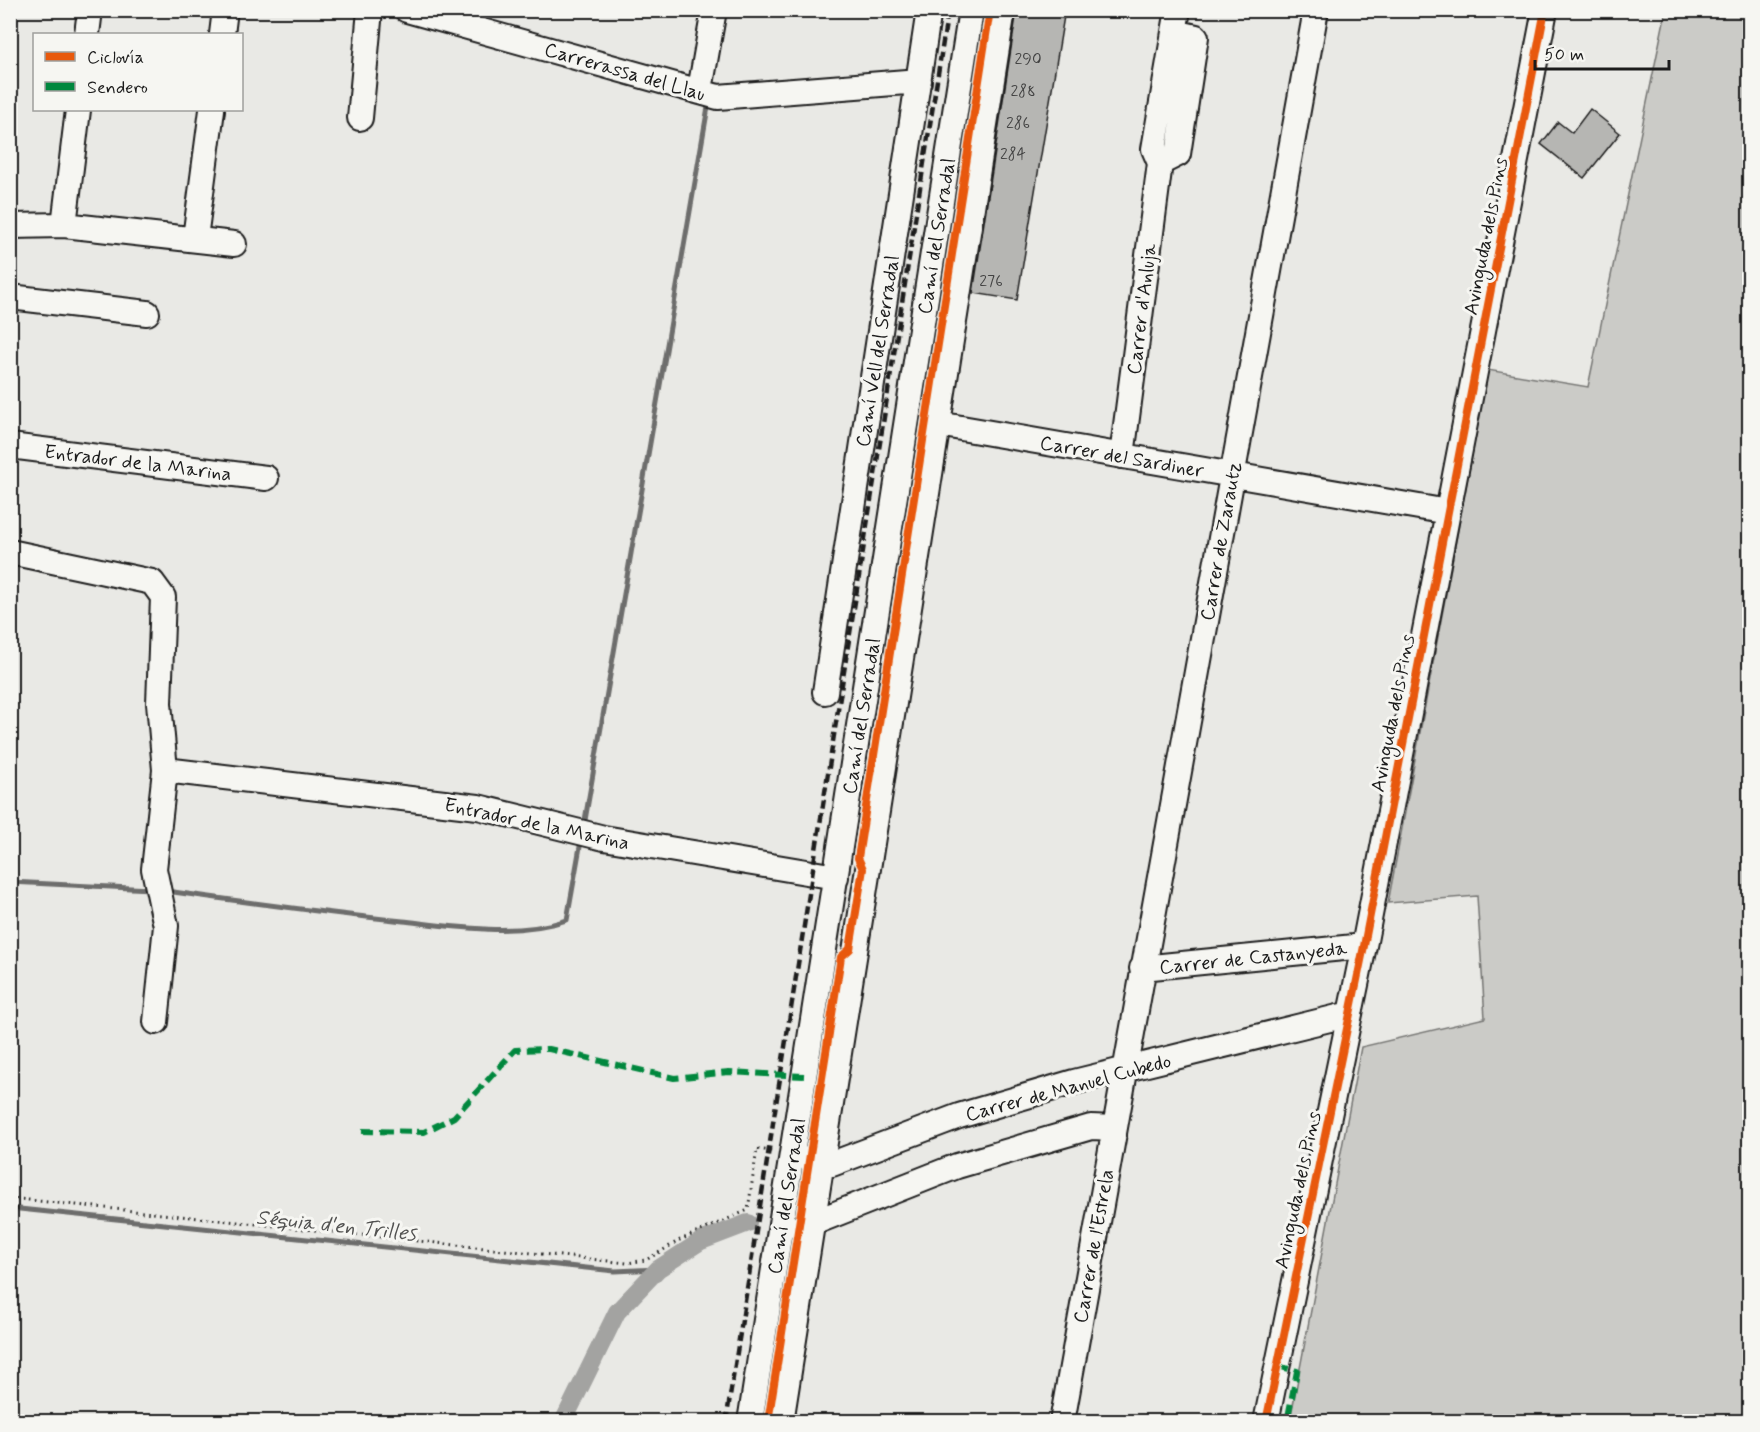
<svg xmlns="http://www.w3.org/2000/svg" width="1760" height="1432" viewBox="0 0 1760 1432" font-family="Mynerve,sans-serif">
<style>
.green{fill:#cbcbc7;stroke:#747472;stroke-width:1.5}
.lines{fill:none;stroke-linecap:round;stroke-linejoin:round}
.stream{stroke:#6d6d6c;stroke-width:5}
.canal{stroke:#a3a3a1;stroke-width:18}
.building{fill:#b6b6b3;stroke:#1c1c1c;stroke-width:1.5}
.minor-casing{stroke:#1c1c1c;stroke-width:28}
.path{stroke:#1c1c1c;stroke-width:3;stroke-dasharray:1.5 4.5;stroke-linecap:butt}
.minor{stroke:#f6f6f2;stroke-width:24}
.rail{stroke:#1c1c1c;stroke-width:4.5;stroke-dasharray:9 4.5;stroke-linecap:butt}
.quiet{stroke:#00873e;stroke-width:6;stroke-dasharray:12 6;stroke-linecap:butt}
.cycleway-casing{stroke:#f6f6f2;stroke-width:11}
.cycleway{stroke:#e8590c;stroke-width:8}
.labels{text-anchor:middle;stroke-width:6;stroke-linejoin:round;paint-order:stroke}
.number-label{font-size:16px;fill:#424242}
.street-label{font-size:20px;fill:#1c1c1c;stroke:#f6f6f2}
.water-label{font-size:21px;font-style:italic;fill:#525251;stroke:#f6f6f2}
</style>
<rect width="100%" height="100%" fill="#e9e9e5"/>
<filter id="ink" filterUnits="userSpaceOnUse"><feTurbulence type="fractalNoise" baseFrequency=".0167" numOctaves="2"/><feDisplacementMap in="SourceGraphic" scale="12" xChannelSelector="R" yChannelSelector="G"/><feConvolveMatrix kernelMatrix="1 2 1 2 8 2 1 2 1" color-interpolation-filters="sRGB"/></filter>
<g filter="url(#ink)">
<path class="green" d="M1666,11H1749V1421H1290L1361,1047L1485,1018L1477,896L1388,903L1488,370L1588,387Z"/>
<g class="lines">
<path class="stream" d="M584,826L709,101
M10,882L151,889
M166,891C245,902 324,913 403,921C456,927 517,937 567,920L581,841
M10,1208L615,1271L658,1269"/>
<path class="canal" d="M563,1422L617,1312L658,1269L701,1241L748,1223"/>
</g>
<path class="building" d="M1017,10H1065L1017,300L973,293Z
M1590,109L1620,133L1584,178L1541,144L1558,122L1572,133Z"/>
<g class="lines">
<defs>
<path id="minor" d="M407,10L718,97L919,81
M1174,32L1178,10
M87,34L90,10
M222,34L225,10
M700,90L714,10
M360,118L370,10
M64,225L78,110
M10,226L64,225L234,244
M195,238L212,110
M10,297L147,313
M938,424L1448,512
M10,446L266,478
M1122,456L1160,163L1154,149L1174,32L1196,37L1178,154L1160,163
M10,552L152,582L163,597L159,703L165,770L154,869L166,926L156,1022
M825,692L929,10
M165,770L478,807L604,838L836,877
M1142,968L1364,946
M809,1159L821,1165L832,1164L959,1116L1074,1082L1350,1014
M800,1228L957,1166L1091,1127L1114,1128
M750,1422L971,10
M781,1422L1003,10
M1062,1422L1316,10
M1266,1422L1364,946L1545,10"/>
</defs>
<use href="#minor" class="minor-casing"/>
<path class="path" d="M10,1198L627,1263L646,1260L680,1240L748,1210L757,1149L772,1151"/>
<use href="#minor" class="minor"/>
<path class="rail" d="M726,1422L948,10"/>
<path class="quiet" d="M362,1131L424,1132L454,1117L515,1050L549,1049L674,1078L729,1072L804,1076
M1277,1366L1297,1371L1287,1422"/>
<defs>
<path id="cycleway" d="M768,1422L841,957L850,949L863,869L858,858L990,10
M1266,1422L1364,946L1545,10"/>
</defs>
<use href="#cycleway" class="cycleway-casing"/>
<use href="#cycleway" class="cycleway"/>
</g>
</g>
<g class="labels">
<g class="number-label">
<text x="1028" y="64">290</text>
<text x="1023" y="96">288</text>
<text x="1018" y="128">286</text>
<text x="1013" y="159">284</text>
<text x="991" y="286">276</text>
</g>
<g class="street-label">
<text transform="translate(625 71) rotate(16)" y="7">Carrerassa del Llau</text>
<text transform="translate(936 236) rotate(-81)" y="7">Camí del Serradal</text>
<text transform="translate(1485 236) rotate(-79)" y="7">Avinguda dels Pins</text>
<text transform="translate(1141 309) rotate(-83)" y="7">Carrer d'Anluja</text>
<text transform="translate(877 351) rotate(-81)" y="7">Camí Vell del Serradal</text>
<text transform="translate(1122 456) rotate(10)" y="7">Carrer del Sardiner</text>
<text transform="translate(138 462) rotate(7)" y="7">Entrador de la Marina</text>
<text transform="translate(1220 541) rotate(-80)" y="7">Carrer de Zarautz</text>
<text transform="translate(1392 713) rotate(-79)" y="7">Avinguda dels Pins</text>
<text transform="translate(861 716) rotate(-81)" y="7">Camí del Serradal</text>
<text transform="translate(537 823) rotate(12)" y="7">Entrador de la Marina</text>
<text transform="translate(1253 957) rotate(-6)" y="7">Carrer de Castanyeda</text>
<text transform="translate(1068 1087) rotate(-15)" y="7">Carrer de Manuel Cubedo</text>
<text transform="translate(1297 1190) rotate(-78)" y="7">Avinguda dels Pins</text>
<text transform="translate(786 1196) rotate(-81)" y="7">Camí del Serradal</text>
<text transform="translate(1093 1246) rotate(-80)" y="7">Carrer de l'Estrela</text>
</g>
<g class="water-label">
<text transform="translate(336 1225) rotate(6)" y="7">Séquia d'en Trilles</text>
</g>
</g>
<rect width="1760" height="1432" fill="none" stroke="#f6f6f2" stroke-width="36"/>
<rect x="18" y="18" width="1724" height="1396" fill="none" stroke="#1c1c1c" stroke-width="2" filter="url(#ink)"/>
<rect x="33" y="33" width="210" height="78" fill="#f6f6f2" stroke="#9f9f9c" stroke-width="1.5"/>
<rect x="45" y="52" width="30" height="9" fill="#e8590c" stroke="#9f9f9c" stroke-width="1.5"/>
<text x="87" y="63" font-size="18" fill="#1c1c1c">Ciclovía</text>
<rect x="45" y="82" width="30" height="9" fill="#00873e" stroke="#9f9f9c" stroke-width="1.5"/>
<text x="87" y="93" font-size="18" fill="#1c1c1c">Sendero</text>
<path d="M1535 60v9h134v-9" fill="none" stroke="#1c1c1c" stroke-width="3"/>
<text x="1544" y="60" font-size="18" fill="#1c1c1c" stroke="#f6f6f2" stroke-width="4.5" paint-order="stroke">50 m</text>
</svg>
